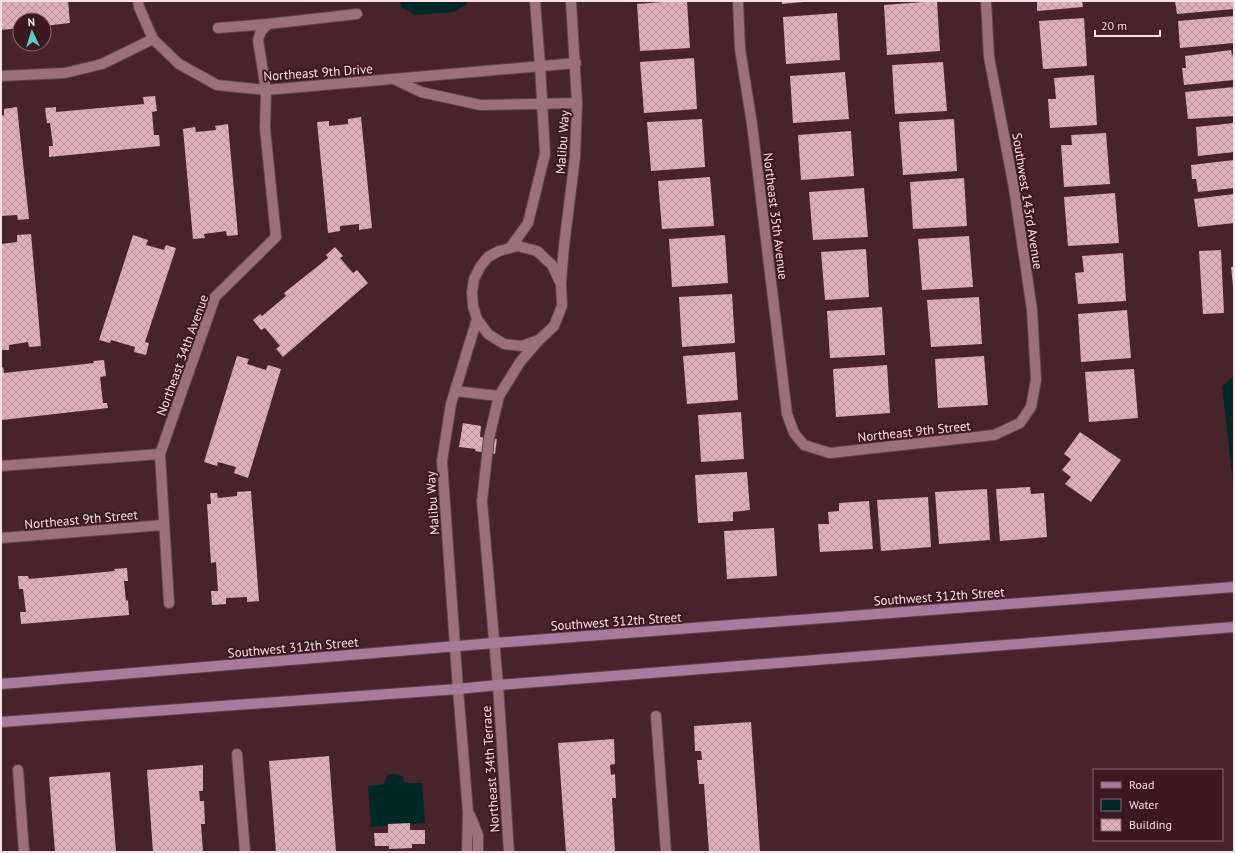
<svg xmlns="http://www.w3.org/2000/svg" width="1235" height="853" viewBox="0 0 1235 853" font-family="'PT Sans',sans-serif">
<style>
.water{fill:#002824}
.building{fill:url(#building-cross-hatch)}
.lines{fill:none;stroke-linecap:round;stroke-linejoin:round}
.lane-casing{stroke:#62434b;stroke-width:12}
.street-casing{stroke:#62434b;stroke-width:12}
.secondary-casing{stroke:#62434b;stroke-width:12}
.lane{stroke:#9b7079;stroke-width:10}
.street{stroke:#9b7079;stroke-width:10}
.secondary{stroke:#a77a9e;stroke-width:10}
.labels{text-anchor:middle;stroke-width:4;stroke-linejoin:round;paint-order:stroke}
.street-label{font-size:13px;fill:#fae1e6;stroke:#3c1922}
</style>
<defs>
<pattern id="building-cross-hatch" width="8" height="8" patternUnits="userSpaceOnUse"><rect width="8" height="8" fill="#deafb8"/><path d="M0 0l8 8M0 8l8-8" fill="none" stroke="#b9949b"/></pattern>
</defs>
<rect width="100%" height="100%" fill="#47232c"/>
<path class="water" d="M400,1H467V4L454,12L415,15L401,7Z
M1234,376V492L1222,386Z
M388,774H397L402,776L405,783H422L425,823L371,827L368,786L384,784Z"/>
<path class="building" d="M1,1H68L70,23L44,26V20H20V28L1,30Z
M675,1H687L690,48L640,51L637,4Z
M782,1H803V2L782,4Z
M937,1L940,51L887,55L884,5Z
M1037,1H1082L1083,7L1037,11Z
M1175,1H1234V9L1177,14Z
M837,13L840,60L786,64L783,17Z
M1234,16V43L1180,48L1178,21Z
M1084,18L1087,66L1043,69L1039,21Z
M1231,50L1232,55L1234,54V80L1184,85L1182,68H1186L1185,56Z
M694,58L697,109L644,113L640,62Z
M943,62L947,111L895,114L892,65Z
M845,72L849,119L793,123L790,76Z
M1094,75L1097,125L1050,128L1048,99H1056L1054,78Z
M1234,87V116L1188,119L1185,92Z
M155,96L157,111L152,112L154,135H159L160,146L49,157V146H53L50,123H47L45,108L56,107V112L144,104L143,97Z
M17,107L29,219L18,220L17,215L1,216V116L4,115V109Z
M361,117L372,228L359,230V224L340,226V231L328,233L317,122L329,121V126L348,124V119Z
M702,119L705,167L651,171L647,122Z
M954,119L957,171L903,175L899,122Z
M1234,123V152L1198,156L1196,127Z
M228,124L238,235L227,236L226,231L204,234L205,238L193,239L183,129L195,127L196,132L216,130L215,126Z
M851,131L854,176L801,180L798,135Z
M1106,133L1110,184L1064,187L1061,145H1072L1071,135Z
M1234,160V188L1198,192L1196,179H1192L1191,165Z
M710,177L714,226L662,229L658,181Z
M964,178L967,226L913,229L910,182Z
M864,188L868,237L813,240L809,192Z
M1115,193L1119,243L1068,246L1064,197Z
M1234,194V223L1198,227L1194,199Z
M31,234L41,346L29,347L28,342L9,345V350H1V244L17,242V235Z
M133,235L148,240L146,245L164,250L166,245L176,248L145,342L149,343L146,355L134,352L135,347L111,340L110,343L99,340Z
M725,235L728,283L672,287L669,239Z
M969,236L973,287L922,290L918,239Z
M335,247L343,256L340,258L353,273L357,270L368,283L283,357L276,349L280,346L265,328L261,330L253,320L260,314L262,316L286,296L284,293L328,258L326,255Z
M866,249L869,297L825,300L821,252Z
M1221,250L1224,313L1203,314L1199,251Z
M1123,253L1126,301L1078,304L1075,273L1084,272L1082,256Z
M1231,267H1234V286H1233Z
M732,294L735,343L682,347L679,297Z
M979,297L982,344L931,347L927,300Z
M882,307L885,355L830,358L827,311Z
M1127,310L1131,358L1081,362L1078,314Z
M735,352L738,400L687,404L683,356Z
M237,356L249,359L247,364L266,370L268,365L281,369L248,478L234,473L236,467L218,462L217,466L204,462Z
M984,356L988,405L938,408L935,359Z
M104,360L106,376L100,377L103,403H107L108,408L2,420L1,368L3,367L4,373L94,363L93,361Z
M887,365L890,413L836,417L833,369Z
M1134,369L1138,418L1089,422L1085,372Z
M741,412L744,459L701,462L698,415Z
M463,423L481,426L480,437L497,439L495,454L475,451L476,449L459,447Z
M1080,432L1121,460L1091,502L1065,484L1071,477L1062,470L1071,459L1064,454Z
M747,472L750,510L733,512V521L698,523L695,475Z
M1030,487L1031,494L1044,493L1047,537L1000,541L996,489Z
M987,489L990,540L939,544L935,492Z
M251,491L259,601L247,602V597L226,598V604L212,605L211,591H218L216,562L211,563L207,504H211L210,493H217L218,498L237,496V492Z
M928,497L931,547L881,551L877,500Z
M869,501L873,549L820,552L818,524H829L828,512L839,511V503Z
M774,528L777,576L727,579L724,531Z
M127,568L128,581H124L126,601L128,600L129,615L21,624L20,612H26L23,589H19L18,576H28L29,579L115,571L114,569Z
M751,722L760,852H709L704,784H699L697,760H702L701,751H695L694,726Z
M614,739L615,764L610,765L611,775L615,774L616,798H612L615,852H566L558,743Z
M329,756L336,852H276L269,761Z
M203,765V791H199L200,801H204L205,824H201L203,852H153L147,770Z
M110,772L116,852H55L49,777Z
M410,823V830H425V844H412V848L389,849V846H375L374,833H388V824Z"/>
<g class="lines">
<defs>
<path id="lane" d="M218,28L268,24
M266,90L258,40L261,31L268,24L357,14
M455,391L499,396"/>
<path id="street" d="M138,1L139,7L153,39L179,64L217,85L266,90L576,63
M738,1L740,49L752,124L787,414L794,433L804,445L830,453L994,435L1020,423L1031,407L1036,380L1032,310L1014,188L989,57L986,1
M1,76L65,73L102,64L153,39
M396,80L421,92L480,105L577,103
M518,246L537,251L552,265L561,284L562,306L554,326L539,340L522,346L504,344L488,334L477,319L473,306L472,292L474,279L480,267L488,257L499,251Z
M510,248L528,223L545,154L540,65L535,1
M561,282L564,246L575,157L577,103L571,1
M1,466L160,454
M1,538L164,525
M169,603L160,454L215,297L276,237L265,128L266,90
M656,716L666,852
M237,754L245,852
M18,770L24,852
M470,815L478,835V852
M467,852L468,812L458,689L442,461L451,404L477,319
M509,852L498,685L482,501L489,438L499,396L520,362L539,340"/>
<path id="secondary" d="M1,684L494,643L1234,587
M1,722L458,689L498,685L1234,627"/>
</defs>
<use href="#lane" class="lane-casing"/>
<use href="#street" class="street-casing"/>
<use href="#secondary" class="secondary-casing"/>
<use href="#lane" class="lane"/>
<use href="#street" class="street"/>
<use href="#secondary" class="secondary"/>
</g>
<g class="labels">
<g class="street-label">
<text transform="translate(318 72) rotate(-4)" y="5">Northeast 9th Drive</text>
<text transform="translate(562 142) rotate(-86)" y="5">Malibu Way</text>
<text transform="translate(1028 201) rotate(81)" y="5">Southwest 143rd Avenue</text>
<text transform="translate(776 216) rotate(83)" y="5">Northeast 35th Avenue</text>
<text transform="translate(182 355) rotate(-70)" y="5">Northeast 34th Avenue</text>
<text transform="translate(914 431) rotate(-6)" y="5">Northeast 9th Street</text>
<text transform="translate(432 503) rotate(-94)" y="5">Malibu Way</text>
<text transform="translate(81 519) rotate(-5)" y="5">Northeast 9th Street</text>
<text transform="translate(939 596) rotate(-4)" y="5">Southwest 312th Street</text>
<text transform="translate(616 621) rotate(-4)" y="5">Southwest 312th Street</text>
<text transform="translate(293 647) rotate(-5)" y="5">Southwest 312th Street</text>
<text transform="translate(490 769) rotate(-94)" y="5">Northeast 34th Terrace</text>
</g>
</g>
<rect width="1235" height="853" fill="none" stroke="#fae1e6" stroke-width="4"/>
<rect x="1093" y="769" width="130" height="72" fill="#3c1922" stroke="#886970"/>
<rect x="1101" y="782" width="20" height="6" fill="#a77a9e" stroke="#886970"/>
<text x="1129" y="789" font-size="12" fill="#fae1e6">Road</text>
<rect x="1101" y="799" width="20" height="12" fill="#002824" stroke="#886970"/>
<text x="1129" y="809" font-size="12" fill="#fae1e6">Water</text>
<rect x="1101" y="819" width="20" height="12" fill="url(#building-cross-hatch)" stroke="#886970"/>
<text x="1129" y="829" font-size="12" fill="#fae1e6">Building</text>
<g transform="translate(32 32) rotate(356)"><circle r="19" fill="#3c1922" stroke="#886970"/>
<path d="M0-3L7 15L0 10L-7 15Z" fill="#57cec1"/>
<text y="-6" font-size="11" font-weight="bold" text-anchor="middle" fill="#fae1e6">N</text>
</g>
<path d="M1095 30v6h65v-6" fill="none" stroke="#fae1e6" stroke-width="2"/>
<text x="1101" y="30" font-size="12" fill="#fae1e6" stroke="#3c1922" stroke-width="3" paint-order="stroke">20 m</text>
</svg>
